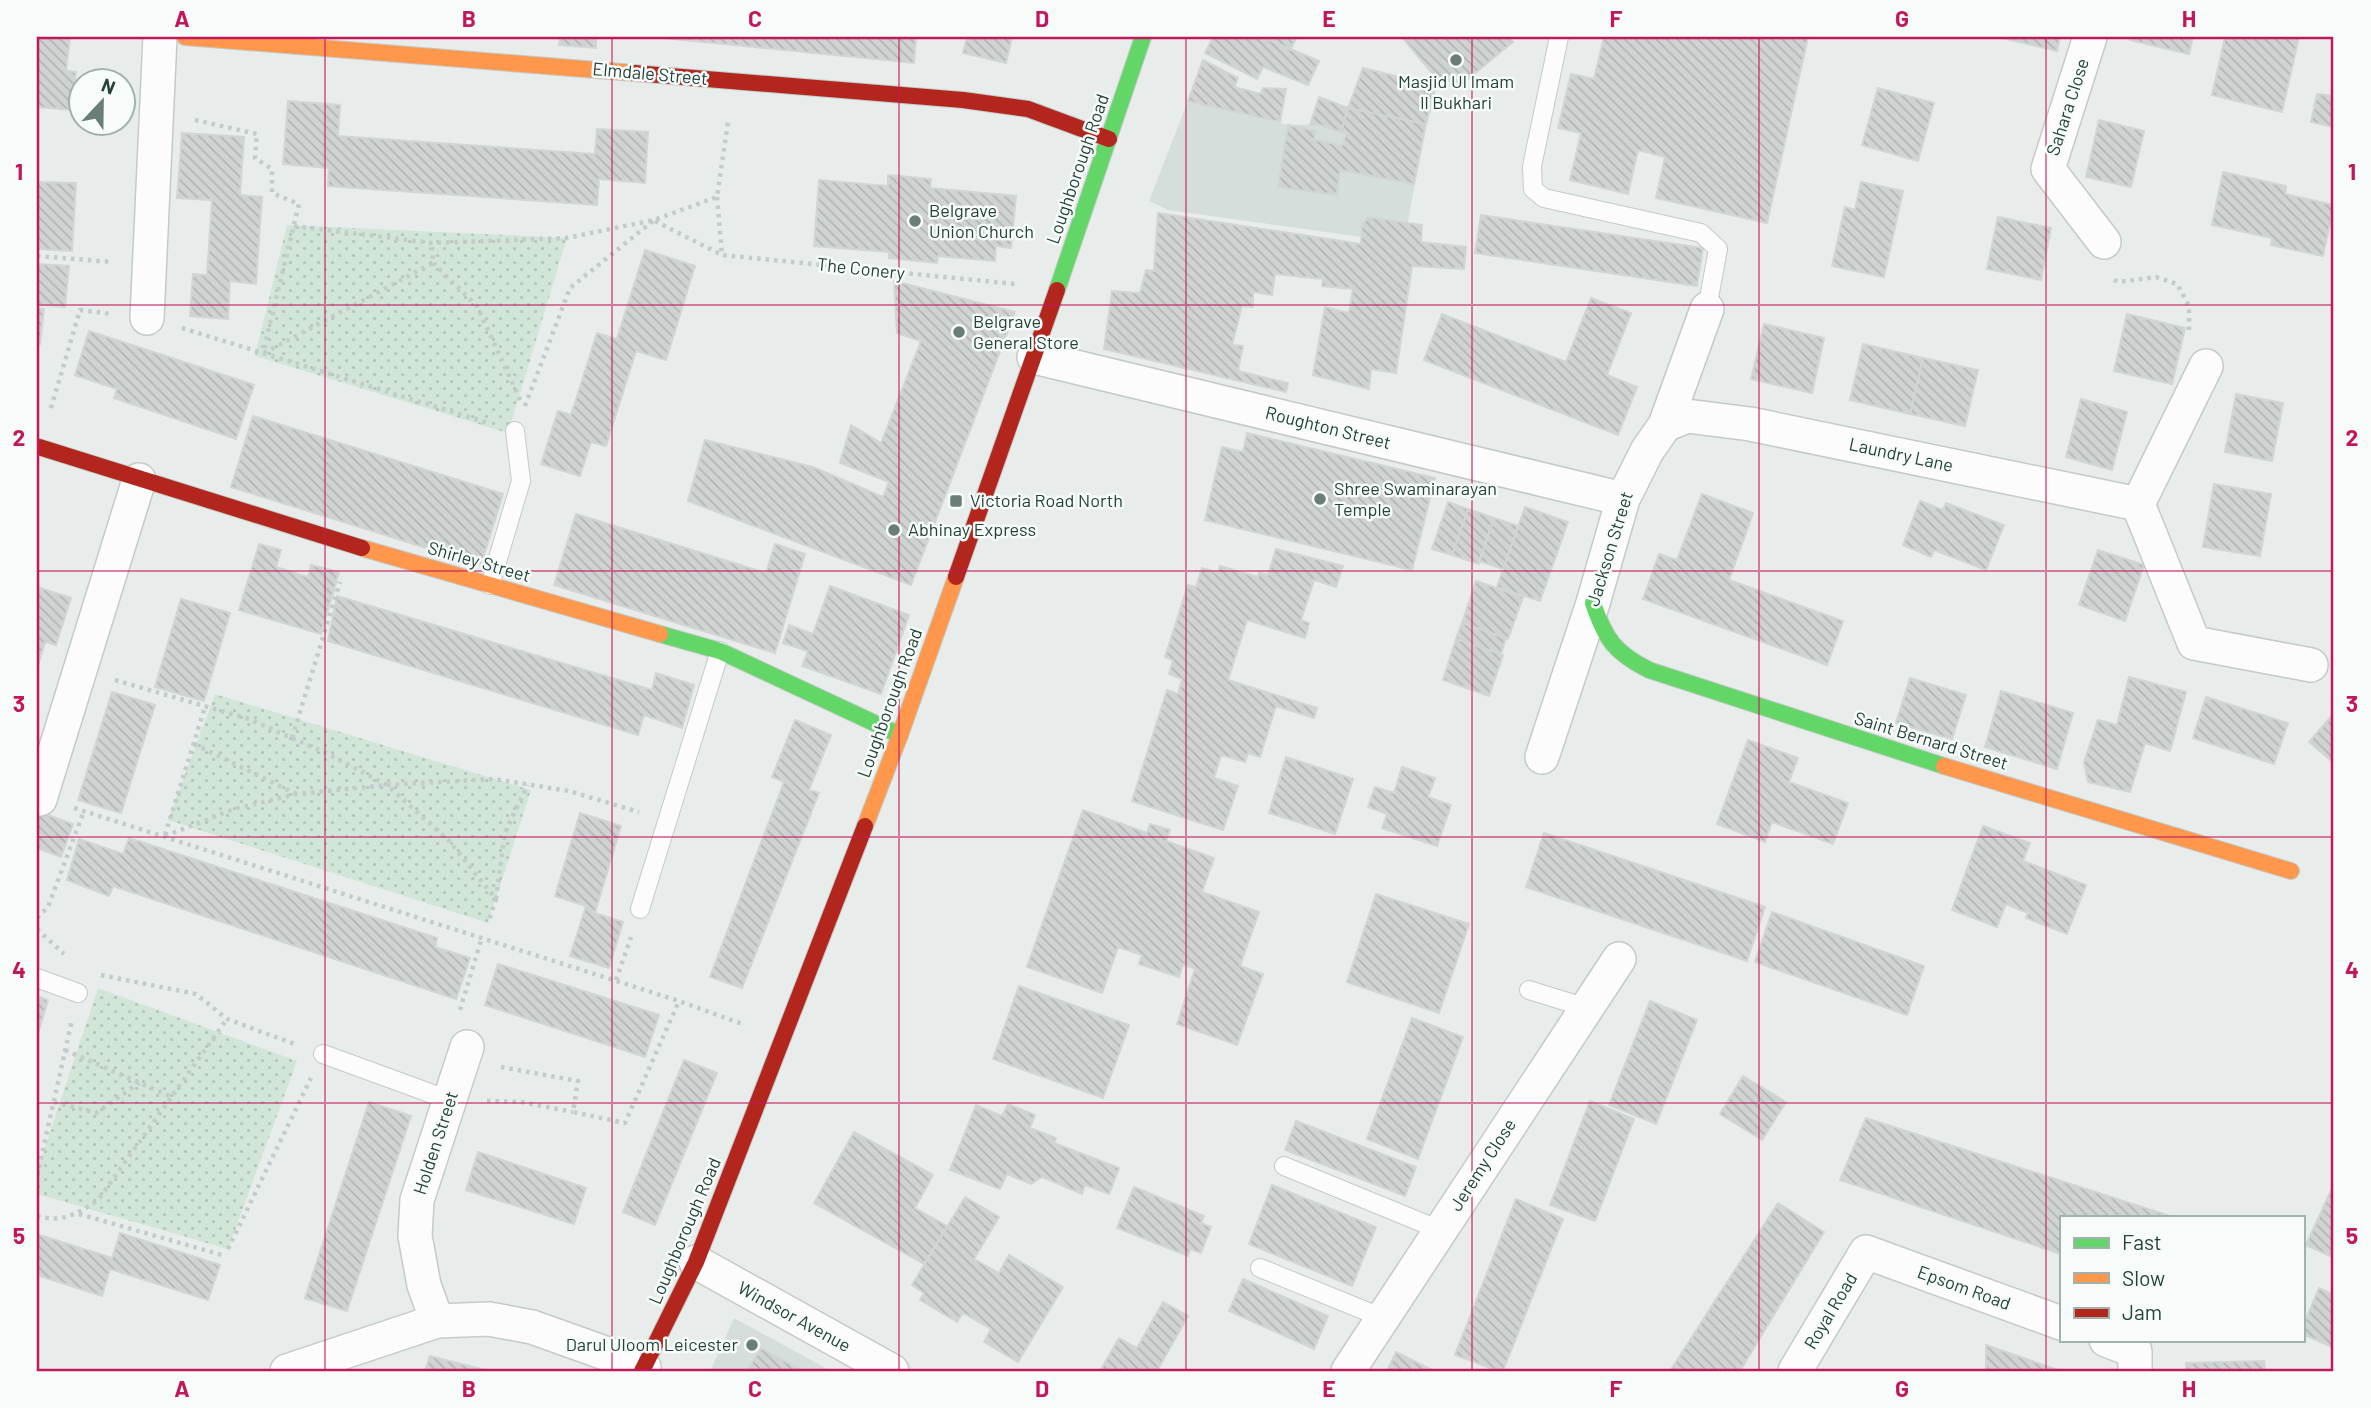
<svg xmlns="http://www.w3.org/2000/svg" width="2371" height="1408" viewBox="0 0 2371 1408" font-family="Barlow,sans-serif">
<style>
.built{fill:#d6dedb}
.grass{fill:url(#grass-dots)}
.building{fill:url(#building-back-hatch);stroke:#d1d6d4;stroke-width:2}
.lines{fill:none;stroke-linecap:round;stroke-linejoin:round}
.lane-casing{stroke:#c5cac8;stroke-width:20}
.street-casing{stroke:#c5cac8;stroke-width:36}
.fast-casing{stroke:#c3cbc8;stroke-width:18}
.slow-casing{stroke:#c3cbc8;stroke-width:18}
.jam-casing{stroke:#c3cbc8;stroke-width:18}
.path{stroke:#c3ccca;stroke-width:4.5;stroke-dasharray:3.5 5;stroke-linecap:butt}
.lane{stroke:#fcfcfc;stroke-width:18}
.street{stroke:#fcfcfc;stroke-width:33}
.fast{stroke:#63d668;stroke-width:16}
.slow{stroke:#ff974d;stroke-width:16}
.jam{stroke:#b3261e;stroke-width:16}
.grid{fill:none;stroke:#c2185b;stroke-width:2;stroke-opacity:0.55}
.poi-dot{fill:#697e78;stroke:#f7fbf9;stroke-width:2.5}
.labels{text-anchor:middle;stroke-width:5;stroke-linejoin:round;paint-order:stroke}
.street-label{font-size:18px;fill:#24423a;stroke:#f7fbf9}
.poi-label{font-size:18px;fill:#24423a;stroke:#f7fbf9;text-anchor:start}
.neatline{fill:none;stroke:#c2185b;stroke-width:2.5}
.grid-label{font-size:23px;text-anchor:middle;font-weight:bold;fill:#c2185b}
</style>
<defs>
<pattern id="grass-dots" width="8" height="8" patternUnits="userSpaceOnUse" patternTransform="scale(1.75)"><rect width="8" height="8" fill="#d1e6d8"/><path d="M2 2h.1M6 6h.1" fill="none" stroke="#b3c6ba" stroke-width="1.8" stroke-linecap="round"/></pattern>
<pattern id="building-back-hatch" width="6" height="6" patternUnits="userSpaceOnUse" patternTransform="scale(1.75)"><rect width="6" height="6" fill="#cfd4d2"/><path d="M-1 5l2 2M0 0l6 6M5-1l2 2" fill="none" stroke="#b2b7b5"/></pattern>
</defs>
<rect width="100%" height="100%" fill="#e8edeb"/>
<path class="built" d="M1188,101L1288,125L1317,124L1341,132L1348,108L1426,124L1404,243L1168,210L1149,201Z
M734,1318L831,1371H710Z"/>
<path class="grass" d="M287,225L567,238L508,433L255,356Z
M215,694L531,790L488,923L168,820Z
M98,988L297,1061L228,1249L37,1194V1171Z"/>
<path class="building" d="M37,37H70L66,71L76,72L72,110L37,107Z
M560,37H596V48L559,45Z
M653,37H916L914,63Z
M964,37H1012L1006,63L963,53L967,37Z
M1213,37H1263L1319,61L1308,85L1263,67L1257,79L1205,53Z
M1263,37H1297L1290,50Z
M1402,37H1508L1513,42L1462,84L1436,78Z
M1604,37H1808L1767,223L1656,198L1665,157L1638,150L1628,194L1570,180L1581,133L1558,128L1571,74L1594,79Z
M2002,37H2060L2057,51L2002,38Z
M2131,37H2193L2189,54L2130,40Z
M2225,37H2299L2282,112L2212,95Z
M1203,60L1238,78L1234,87L1261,94L1263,88L1286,89L1280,122L1188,101Z
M1363,68L1436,86L1426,124L1348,108Z
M1878,88L1934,103L1918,161L1862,145Z
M2317,94L2334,96V127L2311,122Z
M1319,97L1348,108L1341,132L1317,124L1310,125Z
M288,101L340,105L338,136L595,154L597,129L648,132L645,183L599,179L597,205L328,186L329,168L283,164Z
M1348,108L1426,124L1414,184L1340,170L1337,195L1278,187L1288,125L1316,131L1314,140L1342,145L1346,133L1341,132Z
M2099,120L2144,131L2131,187L2086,177Z
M182,133L244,137L240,195L262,197L256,284L230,281L228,319L190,316L193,274L207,275L212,200L177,198Z
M2223,172L2286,186L2285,194L2334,205L2323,256L2271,245L2272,238L2212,225Z
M888,175L931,179L930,188L1016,196L1011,248L996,246L995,261L938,256L937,263L889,258V252L814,246L819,180L888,186Z
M37,182L76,183L72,251L37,249Z
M1861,182L1903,191L1884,277L1832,266L1845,207L1855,210Z
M1158,213L1361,244L1362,225L1368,217L1422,225L1421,242L1466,247L1464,269L1412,266L1396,373L1371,369L1369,389L1313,375L1325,307L1349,313L1353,289L1322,286L1323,279L1275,274L1272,295L1253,292V307L1242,306L1232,345L1243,346L1238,371L1288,383L1286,392L1104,349L1112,291L1140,293L1146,270L1154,271Z
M1481,215L1703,248L1697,286L1475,253Z
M1998,217L2051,228L2041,280L1987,269Z
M645,250L695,266L666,360L636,351L606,446L591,442L580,476L541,464L558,411L571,415L597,333L617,339Z
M37,264L69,266L65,307L37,304Z
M894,281L1015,312L911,585L688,501L705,440L813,467L883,497L889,482L840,463L851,425L881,443L921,341L897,333Z
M1591,298L1631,313L1607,375L1637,387L1618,435L1424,360L1442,314L1566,362Z
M37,308L44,309L40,344H37Z
M2127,314L2185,328L2172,384L2114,371Z
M1764,324L1824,338L1812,393L1751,379Z
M89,331L254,385L236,439L114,398L117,389L75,375Z
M1863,344L1923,358L1910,414L1850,400Z
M1923,358L1978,370L1965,426L1910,414Z
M2236,394L2283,403L2272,461L2225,452Z
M2081,399L2127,412L2112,470L2066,457Z
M253,416L503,494L481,565L231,487Z
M1247,433L1435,478L1412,570L1205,520L1222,447L1243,452Z
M2214,484L2271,494L2260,556L2203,547Z
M1702,494L1753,513L1729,580L1843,621L1827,665L1643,599L1659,554L1677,560Z
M1920,501L1943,510L1946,503L2004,525L1986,570L1934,550L1931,557L1903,545Z
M1448,502L1468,509L1452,555L1432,549Z
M1525,507L1568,522L1540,601L1497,587Z
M1468,509L1494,518L1479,564L1452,555Z
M576,514L766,573L775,544L805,554L775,653L554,585Z
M1494,518L1518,526L1503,569L1479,561Z
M259,544L281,550L276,567L308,577L311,565L339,572L321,634L239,610Z
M1276,549L1343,566L1336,587L1314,580L1301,620L1309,623L1305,638L1247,620L1228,680L1317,708L1314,718L1276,706L1260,757L1248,753L1245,762L1221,755L1214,778L1238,786L1223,830L1132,801L1167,690L1178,694L1182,679L1169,674L1173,660L1165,657L1188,585L1196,587L1202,568L1218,573L1220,566L1258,577L1259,572L1268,575Z
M2098,550L2144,565L2125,621L2079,605Z
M1476,581L1523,597L1508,639L1462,623Z
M830,586L909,615L881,694L802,666L808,651L783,643L789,625L813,634Z
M37,587L71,598L56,645L45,642L37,669Z
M337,596L652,690L656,673L694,685L682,728L644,715L638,735L328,641Z
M181,599L230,613L204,701L155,687Z
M1462,623L1506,638L1501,654L1456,639Z
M1456,639L1503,655L1489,696L1443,680Z
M2129,677L2186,692L2170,751L2145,743L2130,792L2088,782L2084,762L2098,720L2117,725Z
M1910,678L1966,695L1952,739L1896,723Z
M2001,691L2073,713L2057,769L1985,747Z
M112,692L155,705L121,813L78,800Z
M2206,697L2288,723L2274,764L2193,738Z
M2334,713V763L2309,742Z
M795,720L831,735L809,790L819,793L742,988L710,977L784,782L772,777Z
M1748,740L1798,758L1789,782L1848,803L1833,844L1772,822L1765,842L1717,824Z
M1286,757L1353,779L1335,834L1269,813Z
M1402,767L1435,778L1428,797L1451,805L1437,846L1382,828L1387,814L1368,807L1375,787L1394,793Z
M1083,810L1147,833L1150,824L1170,830L1166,841L1214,858L1202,892L1259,912L1240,966L1263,974L1237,1045L1177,1024L1195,969L1183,964L1179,977L1139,964L1142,955L1118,947L1102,993L1027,967Z
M37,811L73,824L61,857L37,848Z
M580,813L621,826L595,913L623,922L609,968L570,956L586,906L555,896Z
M1983,826L2030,843L2023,861L2086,885L2067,934L2026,918L2028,913L2006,904L1997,927L1952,910Z
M1544,833L1765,907L1747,961L1526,887Z
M129,838L437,938L435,947L470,958L456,999L113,886L109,896L67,880L79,839L123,854Z
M1376,894L1469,924L1439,1013L1347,982Z
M1772,912L1924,966L1907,1015L1755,962Z
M498,964L659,1015L645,1057L485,1005Z
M1019,986L1129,1025L1103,1098L993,1059Z
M37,996L48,1000L37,1037Z
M1650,1001L1697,1020L1656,1124L1609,1105Z
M1412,1018L1463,1037L1418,1159L1367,1139Z
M684,1060L717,1073L655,1225L623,1212Z
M1743,1076L1786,1102L1762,1140L1720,1114Z
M1590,1101L1634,1119L1595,1221L1550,1205Z
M369,1102L411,1116L347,1311L305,1298Z
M1008,1104L1035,1115L1030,1128L1056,1138L1054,1143L1119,1168L1109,1194L1085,1185L1082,1194L1042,1177L1031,1184L1007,1174L1000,1189L950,1170L976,1105L1002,1116Z
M1866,1118L2173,1217H2061V1254L1840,1180Z
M1296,1121L1416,1167L1405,1196L1285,1150Z
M854,1132L933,1175L915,1208L947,1226L924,1264L814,1203Z
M478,1152L586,1188L574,1224L466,1190Z
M1272,1185L1376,1227L1352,1286L1249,1244Z
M2333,1186H2334V1258L2306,1245Z
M1134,1187L1204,1216L1201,1223L1211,1227L1201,1253L1190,1249L1188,1256L1117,1228Z
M965,1197L999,1217L974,1259L999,1273L1009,1255L1063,1287L1018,1362L984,1342L991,1329L963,1313L957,1322L920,1300L924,1293L912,1285Z
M1516,1199L1563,1219L1503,1371H1498L1455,1355Z
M1778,1203L1824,1232L1740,1371H1670Z
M120,1233L220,1265L208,1300L110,1269L102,1296L37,1275V1234L112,1258Z
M1243,1279L1328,1316L1314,1349L1229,1311Z
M2319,1288L2334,1295V1348L2303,1334V1326Z
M1163,1302L1188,1316L1157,1371H1100L1119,1338L1137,1348Z
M1986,1345L2061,1371H1986Z
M761,1348L803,1371H747Z
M1396,1352L1434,1371H1387Z
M430,1356L489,1371H425Z
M2264,1361L2265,1371H2186V1363Z"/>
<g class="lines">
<defs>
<path id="lane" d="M1559,37L1532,166L1533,189L1544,198L1701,233L1718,249L1707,309
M490,585L521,481L515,431
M640,909L720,651
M37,978L78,993
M1529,990L1587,1008
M323,1054L449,1100
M1284,1166L1440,1230
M1260,1268L1383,1318"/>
<path id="street" d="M2090,37L2048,169L2104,242
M147,318L160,37
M1034,357L1623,499
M1665,425L1687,416L1750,424L2138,504L2206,366
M2138,504L2194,643L2311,665
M1542,757L1593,603L1623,499L1647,451L1665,425L1707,309
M40,799L139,480
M696,1262L892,1371
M437,1321L424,1285L415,1236L417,1200L467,1047
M2106,1340L2135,1351V1371
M287,1371L437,1321L489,1319L532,1327L644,1367
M1348,1371L1619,959
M1795,1371L1866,1252L2061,1323"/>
<path id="fast" d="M1057,290L1143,37
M1593,603C1605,639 1615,653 1649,670L1944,766
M660,634L720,651L900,735"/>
<path id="slow" d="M185,37L634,73
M362,548L660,634
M1944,766L2291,871
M865,826L900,735L956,577"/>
<path id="jam" d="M634,73L963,100L1028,109L1109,139
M39,447L362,548
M956,577L1057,290
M642,1371L696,1262L865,826"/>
</defs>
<use href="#lane" class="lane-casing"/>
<use href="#street" class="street-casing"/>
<use href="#fast" class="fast-casing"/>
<use href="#slow" class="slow-casing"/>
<use href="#jam" class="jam-casing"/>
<path class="path" d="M195,120L257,134L255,158L272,169V193L299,204L263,353
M717,197L722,255L1015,284
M655,221L722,255
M294,226L432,243L567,238L654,220L717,197L728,122
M37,256L113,262
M433,263L477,306L522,404
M2114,280L2118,282L2156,277L2177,284L2189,306V332
M182,328L488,423
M264,353L433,263L432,243
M525,406L570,288L653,221
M51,408L80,310L112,314
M115,680L249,719L326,753L387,785L449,841L496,899L488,923
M292,738L340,582
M194,744L296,794
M74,808L679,1001L745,1025
M165,835L205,707
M165,836L234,809L296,794L387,785L494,779L569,791L639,812
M496,899L505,832L528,785
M37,918L48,907L84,811
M37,929L64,954
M101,975L196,994L227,1019L297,1045
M616,980L631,937
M460,1010L482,937
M65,1050L172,1097
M501,1067L578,1081L573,1112L625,1123L679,1001
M487,1101L521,1102L573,1112
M54,1102L96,1113L139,1083
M37,1176L72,1020
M79,1214L222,1255
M37,1216C61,1223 78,1214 98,1200L227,1019
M228,1249L311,1078"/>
<use href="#lane" class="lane"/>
<use href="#street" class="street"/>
<use href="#fast" class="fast"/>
<use href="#slow" class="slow"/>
<use href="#jam" class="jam"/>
</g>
<path class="grid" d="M325,37V1371M612,37V1371M899,37V1371M1186,37V1371M1472,37V1371M1759,37V1371M2046,37V1371M37,305H2334M37,571H2334M37,837H2334M37,1103H2334"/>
<g class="poi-dot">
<circle cx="1456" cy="60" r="7"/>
<circle cx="915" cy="221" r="7"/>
<circle cx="959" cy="332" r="7"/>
<circle cx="1320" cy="499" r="7"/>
<rect x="949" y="494" width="14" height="14" rx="3.5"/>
<circle cx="894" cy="530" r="7"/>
<circle cx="752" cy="1345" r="7"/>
</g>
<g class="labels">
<g class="street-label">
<text transform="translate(650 74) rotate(5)" y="6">Elmdale Street</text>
<text transform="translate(2068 107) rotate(-72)" y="6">Sahara Close</text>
<text transform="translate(1078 169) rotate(-71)" y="6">Loughborough Road</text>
<text transform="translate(861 269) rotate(6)" y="6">The Conery</text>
<text transform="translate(1328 428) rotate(14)" y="6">Roughton Street</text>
<text transform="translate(1901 455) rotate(12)" y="6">Laundry Lane</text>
<text transform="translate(1610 549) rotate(-73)" y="6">Jackson Street</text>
<text transform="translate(479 562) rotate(16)" y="6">Shirley Street</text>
<text transform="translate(890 703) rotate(-70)" y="6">Loughborough Road</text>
<text transform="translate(1931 741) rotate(17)" y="6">Saint Bernard Street</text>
<text transform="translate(436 1143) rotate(-72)" y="6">Holden Street</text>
<text transform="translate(1483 1165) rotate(-57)" y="6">Jeremy Close</text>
<text transform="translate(685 1231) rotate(-67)" y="6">Loughborough Road</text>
<text transform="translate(1964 1288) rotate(20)" y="6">Epsom Road</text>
<text transform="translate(1831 1311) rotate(-59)" y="6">Royal Road</text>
<text transform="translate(794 1317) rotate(29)" y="6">Windsor Avenue</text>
</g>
<g class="poi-label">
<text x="1456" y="88" text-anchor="middle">Masjid Ul Imam<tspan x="1456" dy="21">Il Bukhari</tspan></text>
<text x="929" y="217">Belgrave<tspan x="929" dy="21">Union Church</tspan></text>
<text x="973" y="328">Belgrave<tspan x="973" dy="21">General Store</tspan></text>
<text x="1334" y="495">Shree Swaminarayan<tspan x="1334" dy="21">Temple</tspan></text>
<text x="970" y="507">Victoria Road North</text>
<text x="908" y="536">Abhinay Express</text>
<text x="738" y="1351" text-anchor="end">Darul Uloom Leicester</text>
</g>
</g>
<rect width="2371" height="1408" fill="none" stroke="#f7fbf9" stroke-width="77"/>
<rect x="2060" y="1216" width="245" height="126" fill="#f7fbf9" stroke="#a3b1ad" stroke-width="2"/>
<rect x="2074" y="1238" width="35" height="10" fill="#63d668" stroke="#a3b1ad" stroke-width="2"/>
<text x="2122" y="1250" font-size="21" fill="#24423a">Fast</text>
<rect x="2074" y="1273" width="35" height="10" fill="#ff974d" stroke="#a3b1ad" stroke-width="2"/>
<text x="2122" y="1286" font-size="21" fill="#24423a">Slow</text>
<rect x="2074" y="1308" width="35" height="10" fill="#b3261e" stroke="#a3b1ad" stroke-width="2"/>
<text x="2122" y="1320" font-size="21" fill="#24423a">Jam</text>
<g transform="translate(102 102) rotate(22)"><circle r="33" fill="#f7fbf9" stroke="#a3b1ad" stroke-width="2"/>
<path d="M0-5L12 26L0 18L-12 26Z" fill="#697e78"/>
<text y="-10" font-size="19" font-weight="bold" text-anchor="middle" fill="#24423a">N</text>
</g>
<rect x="38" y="38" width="2294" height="1332" class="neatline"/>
<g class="grid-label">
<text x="182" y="27">A</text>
<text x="469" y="27">B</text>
<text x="755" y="27">C</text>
<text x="1042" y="27">D</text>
<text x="1329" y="27">E</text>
<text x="1616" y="27">F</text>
<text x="1902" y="27">G</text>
<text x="2189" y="27">H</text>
<text x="19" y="180">1</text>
<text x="2352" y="180">1</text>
<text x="19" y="446">2</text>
<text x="2352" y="446">2</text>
<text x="19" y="712">3</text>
<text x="2352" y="712">3</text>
<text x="19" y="978">4</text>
<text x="2352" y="978">4</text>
<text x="19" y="1244">5</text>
<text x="2352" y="1244">5</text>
<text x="182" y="1397">A</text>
<text x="469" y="1397">B</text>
<text x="755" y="1397">C</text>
<text x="1042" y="1397">D</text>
<text x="1329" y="1397">E</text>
<text x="1616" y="1397">F</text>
<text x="1902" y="1397">G</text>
<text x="2189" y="1397">H</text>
</g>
</svg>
